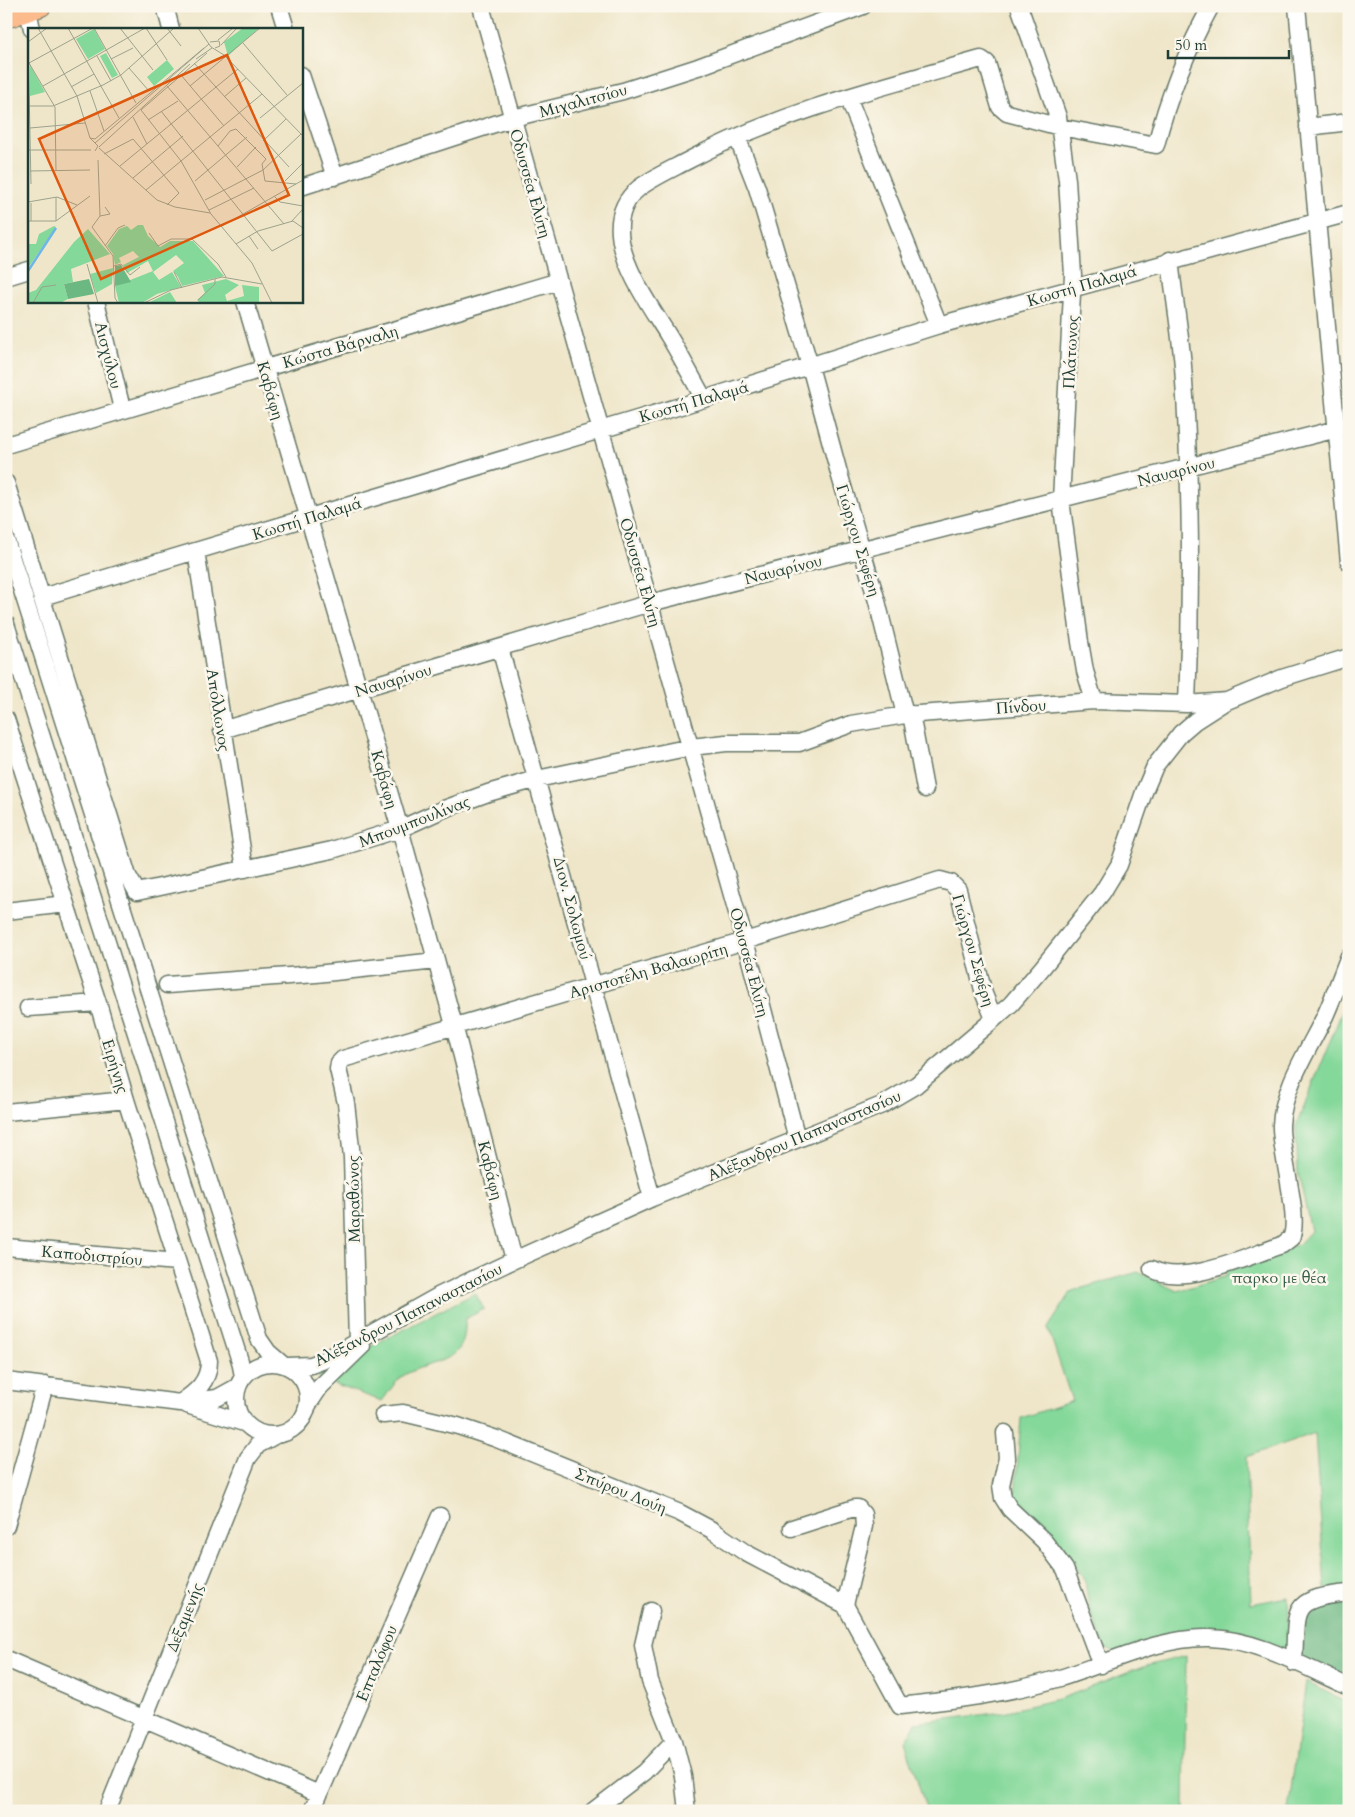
<svg xmlns="http://www.w3.org/2000/svg" width="1355" height="1817" viewBox="0 0 1355 1817" font-family="Cardo,serif">
<style>
.green{fill:#84d89a;stroke:#528a67}
.forest{fill:#6bb882;stroke:#457a5b}
.lines{fill:none;stroke-linecap:round;stroke-linejoin:round}
.minor-casing{stroke:#687868;stroke-width:19}
.major-casing{stroke:#687868;stroke-width:22}
.minor{stroke:#fff;stroke-width:16}
.major{stroke:#fbbb8c;stroke-width:20}
.labels{text-anchor:middle;stroke-width:5;stroke-linejoin:round;paint-order:stroke}
.street-label{font-size:16px;fill:#1f3d34;stroke:#fbf7ec}
.park-label{font-size:16px;fill:#335c48;stroke:#fbf7ec}
.inset-river{fill:none;stroke:#6db6e5;stroke-width:2.5}
.inset-road{fill:none;stroke:#9ca28d;stroke-width:1}
.view{fill:#de580e;fill-opacity:0.15;stroke:#de580e;stroke-width:2.5}
.inset-edge{fill:none;stroke:#1f3d34;stroke-width:2.5}
</style>
<rect width="100%" height="100%" fill="#fbf7ec"/>
<filter id="ink" filterUnits="userSpaceOnUse"><feTurbulence type="fractalNoise" baseFrequency=".02" numOctaves="2"/><feDisplacementMap in="SourceGraphic" scale="10" xChannelSelector="R" yChannelSelector="G"/><feConvolveMatrix kernelMatrix="1 2 1 2 8 2 1 2 1" color-interpolation-filters="sRGB"/></filter>
<filter id="wash" filterUnits="userSpaceOnUse"><feTurbulence type="fractalNoise" baseFrequency=".0096" numOctaves="4" result="noise"/><feDisplacementMap in="SourceGraphic" scale="20" xChannelSelector="R" yChannelSelector="G"/><feGaussianBlur stdDeviation="1.12" result="paint"/><feColorMatrix in="noise" values="0 0 0 0 0 0 0 0 0 0 0 0 0 0 0 0 0 1.4 0 .05"/><feComposite in="paint" operator="in"/></filter>
<g filter="url(#wash)">
<rect width="100%" height="100%" fill="#efe6c9"/>
<path class="green" d="M1349,994V1588L1325,1589L1315,1433L1246,1457L1251,1604L1288,1597L1290,1654L1232,1633L1115,1652L1104,1647L1089,1607L1085,1581L1067,1552L1015,1497L1021,1418L1072,1401L1048,1328L1072,1291L1138,1272L1177,1291L1227,1276L1225,1270L1299,1244L1311,1231L1298,1172L1296,1126Z
M475,1293L484,1309L465,1319C467,1365 440,1357 408,1373C397,1378 389,1392 382,1401L339,1386L315,1375Z
M1186,1656L1184,1811H927L905,1742L916,1723L1003,1712L1062,1698L1143,1667Z
M1306,1682L1349,1703V1811H1288Z"/>
<path class="forest" d="M1349,1601V1681L1301,1660L1305,1622L1318,1604Z"/>
</g>
<g filter="url(#ink)">
<g class="lines">
<defs>
<path id="minor" d="M27,6L32,29
M165,6L171,29
M279,6L286,29
M481,6L745,941L797,1139
M1019,6L1058,117L1067,180L1073,275L1061,500L1080,642L1085,671L1094,701
M1297,6L1349,562
M301,75L335,177
M848,97L939,325
M1308,127L1349,122
M737,137L757,188L810,366L839,473L877,601L905,715
M301,187L513,118L623,91L698,67L863,6
M1170,260C1174,296 1180,331 1183,366C1191,479 1192,591 1187,704
M6,277L29,270
M96,301L122,409
M245,301L400,829L454,1025L514,1260
M704,399C692,378 681,356 668,335C645,297 591,227 639,188C654,177 672,169 689,160C780,112 882,87 981,59L987,63L1000,107L1007,113L1060,127L1156,145C1168,97 1187,50 1211,6
M6,445L559,281
M6,483L128,876L137,892L332,850L400,829L444,809L488,793L537,779L691,747L726,743H799L851,724L905,715L1094,701L1187,704L1227,701L1282,678L1349,657
M6,540L259,1339L268,1352L282,1364
M196,551L245,869
M42,597L704,399L939,325L1349,213
M6,624L240,1361L243,1376
M500,648L652,1198
M911,714L925,789
M6,719L98,1003L126,1100L209,1361C209,1382 196,1392 180,1403
M222,730L650,603L1349,426
M6,911L66,904
M167,985L316,974L436,961
M28,1008L98,1003
M6,1112L126,1100
M6,1247L177,1262
M1152,1269C1184,1287 1248,1256 1282,1245L1291,1238C1301,1218 1280,1153 1281,1125C1283,1087 1309,1049 1325,1016C1334,996 1341,976 1349,956
M357,1343L352,1157L346,1103L338,1069L339,1063L343,1059L745,941L940,880L951,883L958,890L984,994L994,1019
M236 1399a36 36 0 1 1 72 0a36 36 0 1 1-72 0Z
M288,1366L311,1365L322,1361L440,1295L514,1260L652,1198L882,1105L916,1085L994,1019L1011,1004L1042,968L1102,893L1119,865L1144,792L1155,766L1181,733L1195,721L1223,703
M6,1381L180,1403L217,1398L237,1387
M187,1405L244,1423
M308,1405L320,1387L362,1346
M383,1415L403,1413L458,1426L497,1439L680,1513L712,1530L746,1553L845,1605
M1005,1433L1007,1458L1001,1485L1003,1498L1010,1509L1044,1541L1065,1569L1101,1665
M6,1526L45,1385
M792,1528L854,1508H858L863,1514L864,1526L845,1605L900,1706C954,1700 1007,1694 1060,1678C1106,1664 1161,1636 1210,1638C1258,1639 1306,1668 1349,1687
M651,1611L643,1645L650,1681L674,1741L683,1776L687,1811
M6,1659L319,1794
M1294,1663C1297,1608 1288,1599 1349,1593
M107,1811L248,1458L258,1445L276,1435
M312,1811L440,1516
M593,1811L644,1772L674,1741"/>
<path id="major" d="M6,18L41,6"/>
</defs>
<use href="#minor" class="minor-casing"/>
<use href="#major" class="major-casing"/>
<use href="#minor" class="minor"/>
<use href="#major" class="major"/>
</g>
</g>
<g class="labels">
<g class="street-label">
<text transform="translate(583 100) rotate(-15)" y="6">Μιχαλιτσίου</text>
<text transform="translate(531 183) rotate(74)" y="6">Οδυσσέα Ελύτη</text>
<text transform="translate(1082 285) rotate(-16)" y="6">Κωστή Παλαμά</text>
<text transform="translate(340 346) rotate(-16)" y="6">Κώστα Βάρναλη</text>
<text transform="translate(1070 352) rotate(-87)" y="6">Πλάτωνος</text>
<text transform="translate(109 355) rotate(76)" y="6">Αισχύλου</text>
<text transform="translate(271 390) rotate(74)" y="6">Καβάφη</text>
<text transform="translate(694 401) rotate(-16)" y="6">Κωστή Παλαμά</text>
<text transform="translate(1176 471) rotate(-14)" y="6">Ναυαρίνου</text>
<text transform="translate(307 518) rotate(-17)" y="6">Κωστή Παλαμά</text>
<text transform="translate(859 540) rotate(73)" y="6">Γιώργου Σεφέρη</text>
<text transform="translate(783 569) rotate(-14)" y="6">Ναυαρίνου</text>
<text transform="translate(641 572) rotate(74)" y="6">Οδυσσέα Ελύτη</text>
<text transform="translate(393 680) rotate(-17)" y="6">Ναυαρίνου</text>
<text transform="translate(1021 706) rotate(-4)" y="6">Πίνδου</text>
<text transform="translate(219 710) rotate(81)" y="6">Απόλλωνος</text>
<text transform="translate(385 779) rotate(74)" y="6">Καβάφη</text>
<text transform="translate(414 821) rotate(-21)" y="6">Μπουμπουλίνας</text>
<text transform="translate(573 908) rotate(75)" y="6">Διον. Σολωμού</text>
<text transform="translate(974 950) rotate(74)" y="6">Γιώργου Σεφέρη</text>
<text transform="translate(750 962) rotate(75)" y="6">Οδυσσέα Ελύτη</text>
<text transform="translate(648 970) rotate(-16)" y="6">Αριστοτέλη Βαλαωρίτη</text>
<text transform="translate(116 1066) rotate(73)" y="6">Ειρήνης</text>
<text transform="translate(804 1135) rotate(-23)" y="6">Αλέξανδρου Παπαναστασίου</text>
<text transform="translate(491 1170) rotate(76)" y="6">Καβάφη</text>
<text transform="translate(353 1199) rotate(-91)" y="6">Μαραθώνος</text>
<text transform="translate(92 1255) rotate(5)" y="6">Καποδιστρίου</text>
<text transform="translate(408 1314) rotate(-27)" y="6">Αλέξανδρου Παπαναστασίου</text>
<text transform="translate(621 1490) rotate(22)" y="6">Σπύρου Λούη</text>
<text transform="translate(184 1617) rotate(-68)" y="6">Δεξαμενής</text>
<text transform="translate(376 1663) rotate(-67)" y="6">Επταλόφου</text>
</g>
<g class="park-label">
<text x="1279" y="1283">παρκο με θέα</text>
</g>
</g>
<g transform="translate(28 28)">
<rect width="275" height="275" fill="#efe6c9"/>
<path d="M215,0H231L200,28L196,14ZM66,1L77,21L60,31L48,11ZM78,25L90,47L84,50L72,28ZM139,32L146,41L126,58L119,49ZM2,37L17,64L2,68ZM110,197H115L120,208L132,219L142,213H165L196,248L154,258L150,249L145,243L156,235L148,227L125,244L131,252L144,244L153,259L129,266L114,275H91L87,258L125,243L120,233L99,245L95,237L111,229L105,223L91,230L93,234L87,237L85,226L79,218L91,201L99,198L103,202ZM26,198L28,199L0,240V216H8L11,206ZM60,201L82,226L43,241L45,254L36,256L40,271L32,275H0V265L8,262L46,214ZM85,240L84,256L68,265L62,246ZM198,251L211,257L197,267L199,273L216,268L214,257L231,259V275H172L169,272L177,265L174,257ZM142,264L149,275H120Z" fill="#84d89a"/>
<path d="M93,237L103,254L87,258V238ZM61,251L66,266L40,271L36,256Z" fill="#6bb882"/>
<path class="inset-river" d="M0,243L28,200"/>
<path class="inset-road" d="M10,0L49,68L62,110L70,118L67,123M40,0L91,90M66,0L108,75M92,0L125,42M118,0L139,32M139,0L153,18M170,0L183,19L196,27L275,108M0,10L3,156M190,12L205,0M0,14L19,0M182,14L191,13L192,18L187,20M215,15L259,67M193,17L209,0M179,25L113,82L153,133L183,186L224,235L244,275M69,28L83,53M83,31L105,20M168,31L184,20M1,35L27,79L28,143M1,35L65,0M166,35L261,139M101,40L121,63M153,47L196,98M15,58L117,0M139,58L256,196M162,58L232,0M43,59L66,46M62,63L76,103M196,69L218,50M0,78H25L75,57L93,47L146,0M133,83L244,223L275,206M105,89L119,116M232,90L275,55M120,92L150,73M2,100L57,95M62,110L67,111L176,20M235,113L258,91M67,115L181,16M190,118L202,103L208,101L238,131L234,136L237,153L268,156M71,119L162,36M71,120L129,172L147,179L182,185M0,122H63M76,126L105,111L151,165L139,177M70,132L72,188M92,138L210,41M209,139L228,119M2,143L62,142M105,150L155,108M167,153L219,109M257,153L275,135M118,162L234,66M246,168L252,174L275,178M28,169V193M177,172L235,142L273,106M0,174L29,169L49,177M3,175V193M77,179L82,186L72,188L64,199L85,228L87,270L90,275M181,182L226,160M0,193H28M28,193L62,168M263,194L275,181M194,198L275,152M121,205L130,218L143,211H164L190,236L198,249M221,208L230,221M208,216L230,203L265,193L275,200M77,218L90,200L97,197M59,236L70,275M86,238L93,236L102,247L112,239M146,244L154,260M170,272L187,256V251M5,275L14,259L28,257M116,275L143,262L194,249L234,256"/>
<path class="view" d="M199,27L261,167L73,251L11,111Z"/>
<rect width="275" height="275" class="inset-edge"/>
</g>
<rect width="1355" height="1817" fill="none" stroke="#fbf7ec" stroke-width="25"/>
<path d="M1168 50v8h121v-8" fill="none" stroke="#1f3d34" stroke-width="2.5"/>
<text x="1175" y="50" font-size="15" fill="#1f3d34" stroke="#fbf7ec" stroke-width="4" paint-order="stroke">50 m</text>
</svg>
